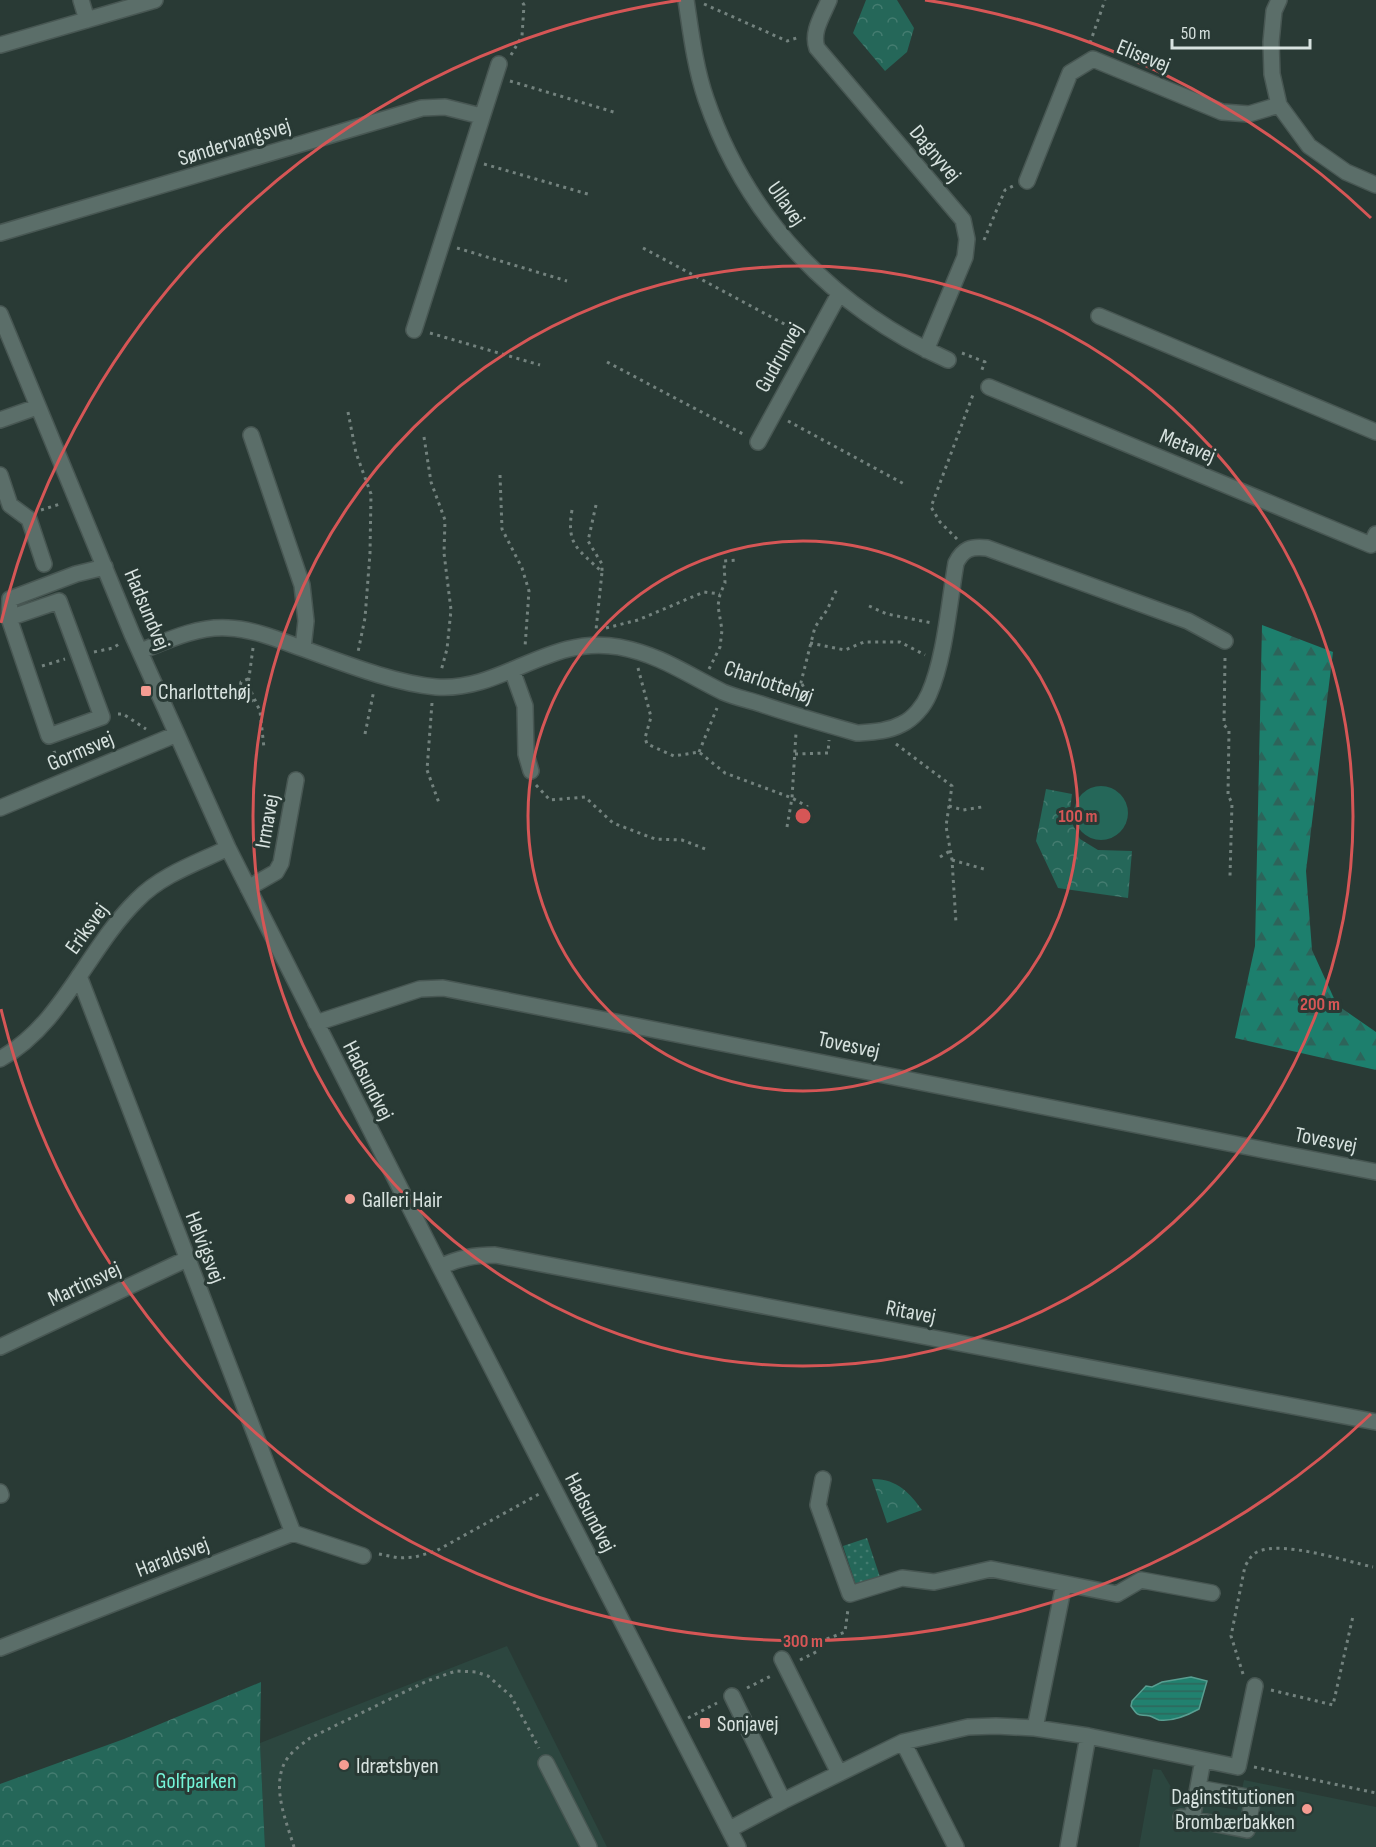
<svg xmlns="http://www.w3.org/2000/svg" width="1376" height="1847" viewBox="0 0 1376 1847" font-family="'Sofia Sans Condensed',sans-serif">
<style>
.built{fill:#2c463f}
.grass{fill:url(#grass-dots)}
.forest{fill:url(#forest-firs)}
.park{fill:url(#park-crowns)}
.pitch{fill:#256759}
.water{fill:url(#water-rules);stroke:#589e91;stroke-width:1.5}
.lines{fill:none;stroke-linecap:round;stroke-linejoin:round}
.minor-casing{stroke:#485753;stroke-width:18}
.path{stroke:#73827e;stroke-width:3;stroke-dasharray:3 4.5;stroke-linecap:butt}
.minor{stroke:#5b6e69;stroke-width:15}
.ring{fill:none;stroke:#d65656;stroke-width:3}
.poi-dot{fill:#f59c92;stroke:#293a35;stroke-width:2}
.labels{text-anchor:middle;stroke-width:6;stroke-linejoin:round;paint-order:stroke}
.street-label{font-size:22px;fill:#d7e2df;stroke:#293a35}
.poi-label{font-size:22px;fill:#d7e2df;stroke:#293a35;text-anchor:start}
.park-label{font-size:22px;fill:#74f4d8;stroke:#293a35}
.centre{fill:#d65656;stroke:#293a35;stroke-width:3}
.ring-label{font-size:18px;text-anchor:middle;font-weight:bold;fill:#d65656;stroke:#293a35;stroke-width:6;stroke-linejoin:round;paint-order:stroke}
</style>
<defs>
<pattern id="grass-dots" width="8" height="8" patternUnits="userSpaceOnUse" patternTransform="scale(1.5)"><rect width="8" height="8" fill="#256759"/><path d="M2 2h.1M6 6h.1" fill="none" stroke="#447c70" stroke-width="1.8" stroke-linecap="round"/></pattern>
<pattern id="forest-firs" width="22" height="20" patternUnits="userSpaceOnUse" patternTransform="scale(1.5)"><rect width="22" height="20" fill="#1d7f6d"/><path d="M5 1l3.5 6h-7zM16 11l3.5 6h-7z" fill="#2d645a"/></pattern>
<pattern id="park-crowns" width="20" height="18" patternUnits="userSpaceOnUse" patternTransform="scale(1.5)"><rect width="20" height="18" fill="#256759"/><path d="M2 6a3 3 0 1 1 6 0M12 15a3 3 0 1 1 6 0" fill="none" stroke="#447c70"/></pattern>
<pattern id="water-rules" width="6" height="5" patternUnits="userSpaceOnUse" patternTransform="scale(1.5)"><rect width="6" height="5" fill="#21816f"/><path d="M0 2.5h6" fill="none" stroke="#2f665b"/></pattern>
</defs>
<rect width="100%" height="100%" fill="#293a35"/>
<path class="built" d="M507,1646L607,1847H265L260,1743Z
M1153,1769L1161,1770L1178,1799L1237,1810L1244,1780L1376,1807V1847H1139Z"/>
<path class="grass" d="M867,1538L880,1577L856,1585L843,1546Z"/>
<path class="forest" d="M1262,625L1333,652L1306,871L1312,950L1337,1005L1376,1032V1070L1235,1038L1255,946Z"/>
<path class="park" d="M866,0H897L914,28L907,52L885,71L853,33Z
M1046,789L1072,794L1069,817L1080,839L1098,850L1132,851L1128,898L1058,888L1036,841Z
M872,1479C896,1478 910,1493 922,1510L887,1523Z
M261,1682L260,1743L265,1847H0V1784L124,1739Z"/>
<path class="pitch" d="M1074 813a27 27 0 1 1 54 0a27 27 0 1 1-54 0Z"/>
<path class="water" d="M1191,1677L1207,1681L1199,1709C1188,1715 1173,1722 1159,1720C1156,1719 1153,1717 1150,1716C1138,1714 1139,1718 1131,1706L1132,1701L1146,1686L1152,1687L1162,1682Z"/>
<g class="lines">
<defs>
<path id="minor" d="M81,0L87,20
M686,0C691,33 695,67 706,99C747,219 833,308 948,360
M829,0C823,15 811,32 817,48L963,220L967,239L965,257L926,350
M1279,0L1274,11L1271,42L1272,74L1279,105L1309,146L1346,172L1376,185
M0,45L155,0
M1027,181L1070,73L1093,59L1222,112L1249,114L1279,105
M0,233L422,108L445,107L481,116
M0,314L132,634L228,848L440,1267L738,1847
M1099,316L1376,432
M414,330L499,64
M989,387L1371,545L1376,534
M0,420L37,407
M251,435L302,585L306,621L303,648
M758,442L839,294
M0,475L10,505L29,519L44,564
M9,618L59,601L102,717L49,736L9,618L10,599L76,574L105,567
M141,651C168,640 198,626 228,628C250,629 272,637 293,645C336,660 391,683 436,687C502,692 549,634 619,647C661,655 686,674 723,692C734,697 749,700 761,704C793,715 825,724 857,733C872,732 887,732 902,724C913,719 924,706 929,694C945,658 949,603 956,563C963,549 971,546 987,548L1188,621L1225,641
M512,670L525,706L526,754L531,771
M0,808L177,734
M248,888L276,872L281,863L296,780
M79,976L293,1533
M316,1023L420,989L443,988L1376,1172
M0,1059C63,1024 87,949 137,900C161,875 197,863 228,848
M440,1267C459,1258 474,1255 495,1255L1376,1422
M0,1347L187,1259
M823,1479L818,1505L850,1594L902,1578L934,1582L991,1569L1117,1594L1141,1580L1212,1593
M0,1492L1,1495
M0,1648L293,1533L363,1556
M782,1659L839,1773
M732,1696L783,1801
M1035,1728L1064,1584
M903,1742L956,1847
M546,1763L589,1847
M1181,1817L1247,1830L1253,1798L1198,1788
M1192,1819L1203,1760
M730,1829L783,1801L903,1742L968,1727L996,1726L1035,1728L1088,1736L1238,1767L1255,1686
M1068,1847L1088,1736"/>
</defs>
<use href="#minor" class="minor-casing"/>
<path class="path" d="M704,4L787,41L800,37
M1090,43L1105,0
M511,55L522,36L524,5L521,0
M510,81L617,113
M484,164L591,195
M984,240L1005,190L1013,186
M457,248L567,281
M643,248L801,333
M430,333L540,365
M962,353L985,362L981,372
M607,362L743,434
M348,412L356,453L371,494L370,553L365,618L358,652
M788,421L906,485
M424,437L431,482L445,520L444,553L451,610L447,649L441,671
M500,475L502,529L522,568L529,591L525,647
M596,505L588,541L602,564V571
M41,510L60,504
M572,510C566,545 578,549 602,572L596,630
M957,539L940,522L931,507L974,392
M869,606L887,614L932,623
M606,628L638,620L704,592L720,594
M810,643L845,650L864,642H900L925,655
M253,648L248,685L260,711L264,748
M94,652L113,648L119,644
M1225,658L1224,725L1229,730L1228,795L1232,803L1230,876
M42,666L65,659
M638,668L651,717L645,738L647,744L674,756L699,752L725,773L792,798L808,807
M709,669L720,647L722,630L718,606L720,594L725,583L724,561L739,560
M248,679L241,682L238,699L256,701
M802,684L811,702
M797,698L815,627L827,610L837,589
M432,703L427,770L439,803
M118,714H123L146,729
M365,734L374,690
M896,744L952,786L946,826L952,860L956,923
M54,751L59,765
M699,752L717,708
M795,754L828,753L829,740
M536,785L550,800L585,797L613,823L655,839L682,840L708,850
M949,806L963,810L982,807
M787,827L792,798L796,733
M940,857L950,851
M952,860L984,869
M379,1554L399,1558L415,1557L436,1551L539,1494
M800,1660L818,1651L819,1642L845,1632L848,1609
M1243,1674L1231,1636L1245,1566C1249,1560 1251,1555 1257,1552C1282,1540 1345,1561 1373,1567
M747,1688L773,1675
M1271,1690L1333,1705L1353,1616
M688,1718L717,1703
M1254,1767L1376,1793
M294,1847C287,1823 272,1790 284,1764C289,1753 301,1745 310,1738L427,1681L456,1671L476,1672L488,1676L511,1696L539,1748"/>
<use href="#minor" class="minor"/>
</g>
<g class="ring">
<circle cx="803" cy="816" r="275"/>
<circle cx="803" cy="816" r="550"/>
<path d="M1371 1414A825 825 0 0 1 1 1009M1 623A825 825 0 0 1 681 0M925 0A825 825 0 0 1 1371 218"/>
</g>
<g class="poi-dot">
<rect x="140" y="685" width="12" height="12" rx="3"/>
<circle cx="350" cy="1199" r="6"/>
<rect x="699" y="1717" width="12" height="12" rx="3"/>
<circle cx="344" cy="1765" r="6"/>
<circle cx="1307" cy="1809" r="6"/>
</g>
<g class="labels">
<g class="street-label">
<text transform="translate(1144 55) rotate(22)" y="8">Elisevej</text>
<text transform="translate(234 141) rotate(-17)" y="8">Søndervangsvej</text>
<text transform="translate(936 153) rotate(50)" y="8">Dagnyvej</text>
<text transform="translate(787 203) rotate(55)" y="8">Ullavej</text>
<text transform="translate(778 357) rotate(-61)" y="8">Gudrunvej</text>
<text transform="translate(1188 445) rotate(22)" y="8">Metavej</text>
<text transform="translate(148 609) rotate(67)" y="8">Hadsundvej</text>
<text transform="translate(769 681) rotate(19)" y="8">Charlottehøj</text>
<text transform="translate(80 750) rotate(-23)" y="8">Gormsvej</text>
<text transform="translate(266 821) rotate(-80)" y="8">Irmavej</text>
<text transform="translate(86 928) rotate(-54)" y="8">Eriksvej</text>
<text transform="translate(849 1044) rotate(12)" y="8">Tovesvej</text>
<text transform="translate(369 1080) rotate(63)" y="8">Hadsundvej</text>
<text transform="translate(1326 1139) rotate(11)" y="8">Tovesvej</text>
<text transform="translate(206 1247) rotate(69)" y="8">Helvigsvej</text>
<text transform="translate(84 1283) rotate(-25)" y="8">Martinsvej</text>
<text transform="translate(911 1311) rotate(11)" y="8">Ritavej</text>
<text transform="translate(591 1512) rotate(63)" y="8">Hadsundvej</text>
<text transform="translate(172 1556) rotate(-21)" y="8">Haraldsvej</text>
</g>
<g class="poi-label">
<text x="158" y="699">Charlottehøj</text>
<text x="362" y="1207">Galleri Hair</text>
<text x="717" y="1731">Sonjavej</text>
<text x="356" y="1773">Idrætsbyen</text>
<text x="1295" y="1804" text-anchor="end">Daginstitutionen<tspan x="1295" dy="25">Brombærbakken</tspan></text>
</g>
<g class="park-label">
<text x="196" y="1788">Golfparken</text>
</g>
</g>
<circle cx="803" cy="816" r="9" class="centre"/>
<g class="ring-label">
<text x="1078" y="822">100 m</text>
<text x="1320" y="1010">200 m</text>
<text x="803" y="1647">300 m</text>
</g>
<path d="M1172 39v9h138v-9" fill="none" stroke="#d7e2df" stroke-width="3"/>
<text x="1181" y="39" font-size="18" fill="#d7e2df" stroke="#293a35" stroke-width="4.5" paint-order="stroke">50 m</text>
</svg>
